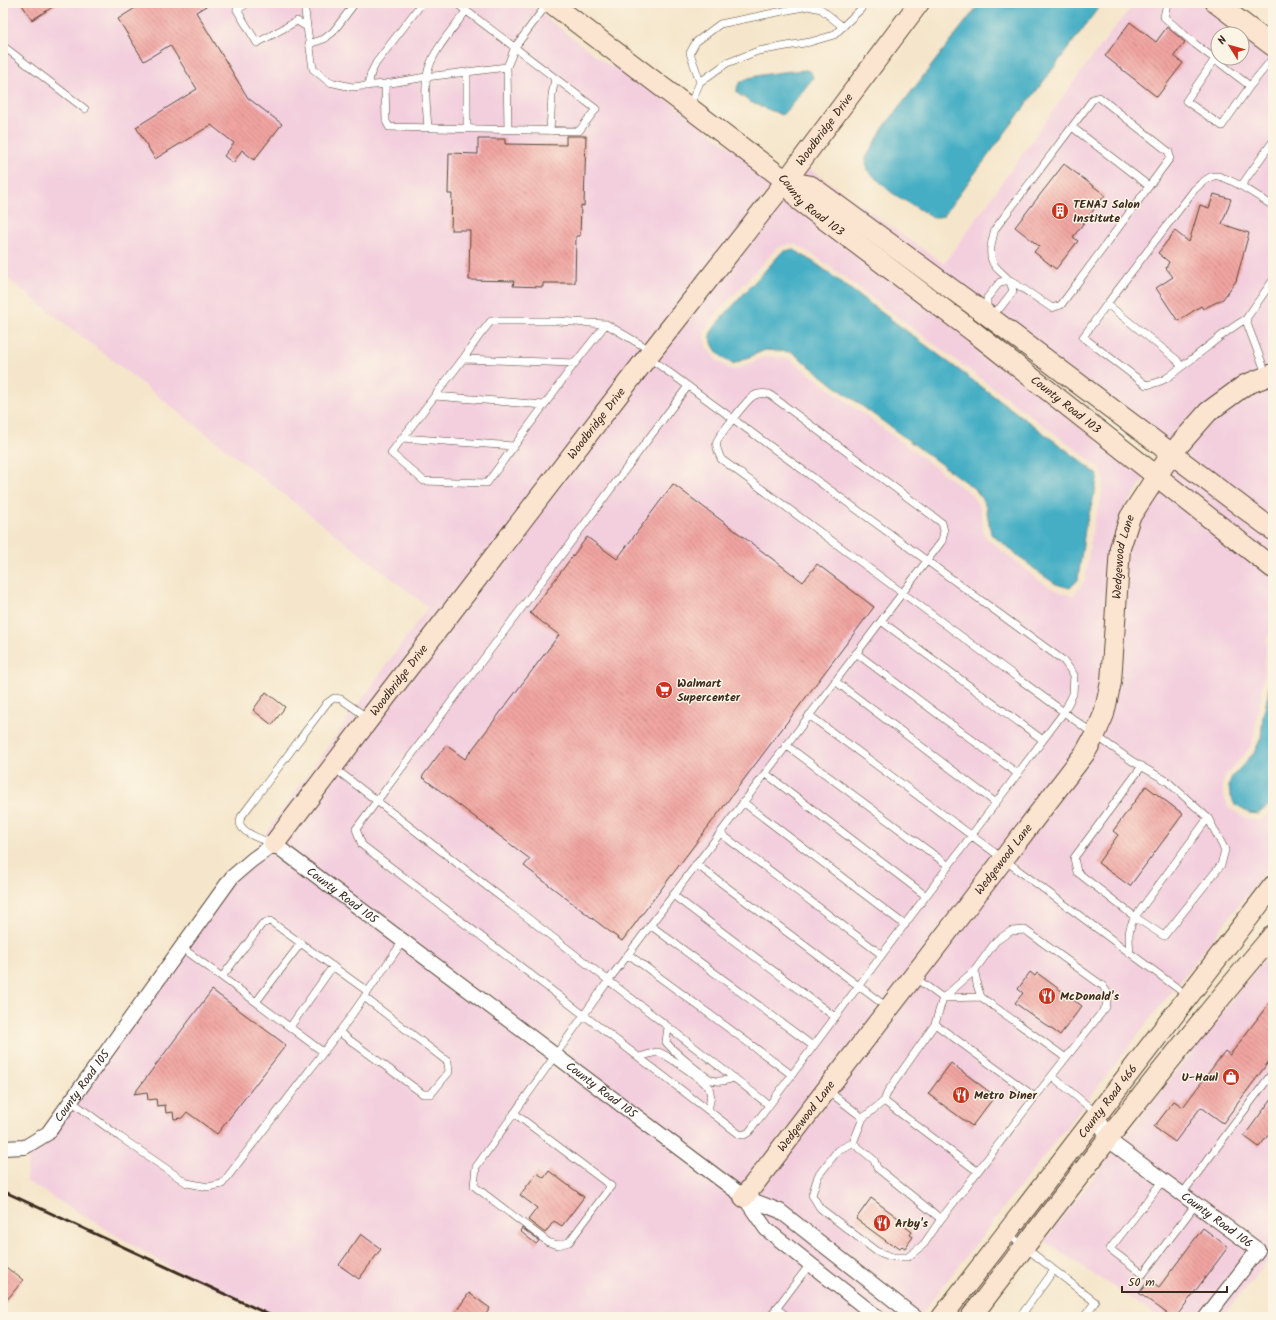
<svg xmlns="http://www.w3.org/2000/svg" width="1276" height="1320" viewBox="0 0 1276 1320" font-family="Kalam,sans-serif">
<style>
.built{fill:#f3cfde;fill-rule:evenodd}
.water{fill:#45aec4;stroke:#406c71}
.building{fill:url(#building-back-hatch)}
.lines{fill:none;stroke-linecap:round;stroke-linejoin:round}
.lane-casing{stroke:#574638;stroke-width:8}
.street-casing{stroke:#574638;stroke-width:16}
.secondary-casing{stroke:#574638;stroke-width:22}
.lane{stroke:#fff;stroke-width:7}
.street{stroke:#fff;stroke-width:14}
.secondary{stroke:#fce5d0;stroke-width:20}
.rail{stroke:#3b2a1e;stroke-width:3}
.labels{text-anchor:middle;stroke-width:3;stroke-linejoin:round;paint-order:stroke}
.street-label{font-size:12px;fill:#3b2a1e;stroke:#fcf5e5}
.poi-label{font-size:12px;font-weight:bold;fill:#3b2a1e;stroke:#fcf5e5;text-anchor:start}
</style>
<defs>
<pattern id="building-back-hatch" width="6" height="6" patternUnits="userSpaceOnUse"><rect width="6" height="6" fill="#f1a4a1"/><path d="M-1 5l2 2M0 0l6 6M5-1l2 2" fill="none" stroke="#c48683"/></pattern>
</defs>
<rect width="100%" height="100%" fill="#fcf5e5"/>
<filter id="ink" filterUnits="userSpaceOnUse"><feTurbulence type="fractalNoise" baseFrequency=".025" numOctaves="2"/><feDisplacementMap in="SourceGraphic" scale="8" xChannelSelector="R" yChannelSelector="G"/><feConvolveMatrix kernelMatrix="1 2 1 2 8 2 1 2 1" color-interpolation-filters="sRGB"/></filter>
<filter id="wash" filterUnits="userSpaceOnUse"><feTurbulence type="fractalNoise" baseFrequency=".012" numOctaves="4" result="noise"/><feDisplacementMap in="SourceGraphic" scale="16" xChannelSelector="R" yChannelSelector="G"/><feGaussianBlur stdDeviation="0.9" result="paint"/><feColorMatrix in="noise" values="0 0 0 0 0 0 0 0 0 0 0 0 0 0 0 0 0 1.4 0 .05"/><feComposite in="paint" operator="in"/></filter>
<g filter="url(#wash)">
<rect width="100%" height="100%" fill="#f5e6cb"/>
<path class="built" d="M3,3H535L532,7L612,68L617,62L775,181L375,724L786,194L1145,477L1123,512L1103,680L1096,711L1078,749L734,1198L746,1208L1091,758L1128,550L1137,521L1158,487L1273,578V629L1269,632L1267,640L1262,693L1257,714L1254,736L1249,749L1226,774L1222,785L1224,796L1228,807L1232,810L1246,818L1258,821L1263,819L1273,811V861L919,1317H279L171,1268L26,1181L29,1146L55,1122L266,833L428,607L3,275ZM790,243L796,244L821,260L1085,456L1102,471L1104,477L1101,498L1092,531L1085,581L1074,595H1069L1053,589L1037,579L987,539L984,534L980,508L971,494L832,391L790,359L767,356L736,370L729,369L715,359L706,346L704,335V331L714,316L777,248Z
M1134,3H1204L1273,55V366L1170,443L800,176L807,167L944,264L1083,69ZM1218,34H1242V58H1218Z
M1273,383V521L1183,453L1214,418L1249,392Z
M1174,464L1273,538V559L1166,475Z
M1273,948V1254L1222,1317H1158L1044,1241Z"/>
<path class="water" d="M980,3H1102L943,216L934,218L892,193L867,170L866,158L884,127Z
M806,70L811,72L813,78L789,108L782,115L750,102L737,93C737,89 737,84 741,82C750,74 793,71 806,70Z
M793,249L818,265L1081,461L1098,475L1094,496L1085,529L1078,580L1070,588L1056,584L1041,574L991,534L986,506L976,490L835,386L792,352L765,350L733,364C719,355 713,351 710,334L719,321L782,252Z
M1273,642V802L1258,814L1249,813L1235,805L1230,794L1229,787L1231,778L1254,753L1261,738L1263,716L1268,695Z"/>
<g id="blocks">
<path class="building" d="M21,3H59L32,20Z
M143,3H211L196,12L248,98L282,124L254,160L242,150L233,163L224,156L234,143L211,125L155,159L136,127L197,89L170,45L144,61L118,19Z
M1130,22L1156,42L1167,27L1185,42L1174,56L1183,63L1157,97L1105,56Z
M566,136H586L584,206L581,205L580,236H576L575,283H543V287L513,286L514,281L469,280L470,230H451L452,194H448L449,153L478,154V139H505V144L566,145Z
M1064,164L1105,195L1073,237L1078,241L1056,269L1034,252L1039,246L1015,227Z
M1214,194L1231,199L1222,224L1249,233L1236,281L1223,299L1203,309L1201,306L1178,321L1156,288L1173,277L1166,268L1169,262L1158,253L1175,231L1189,242L1200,205L1209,208Z
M673,484L803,582L817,564L874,607L622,941L524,866L530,859L422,777L446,745L465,759L559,635L530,613L587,537L617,559Z
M266,692L285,707L272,725L253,710Z
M1146,786L1183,814L1130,886L1098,863L1118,835L1113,831Z
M1030,972L1035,976L1037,973L1082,1006L1060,1035L1015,1003L1023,993L1018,989Z
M212,990L286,1045L217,1134L187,1112L182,1118L174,1119L173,1112L166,1113L165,1105L157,1106L156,1099L148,1100L147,1092L134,1094Z
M1273,998V1056L1223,1123L1201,1107L1175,1142L1154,1127L1174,1101L1183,1107L1225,1051L1230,1055Z
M951,1063L995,1096L972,1126L928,1094Z
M1273,1097V1129L1259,1147L1244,1136Z
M549,1171L584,1197L562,1226L554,1221L545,1233L528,1220L537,1208L520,1195L537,1173L544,1178Z
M871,1198L901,1220L899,1222L912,1232L910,1235L913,1237L905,1248L902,1246L900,1248L894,1244L893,1246L856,1219Z
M522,1228L539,1241L536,1244L520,1231Z
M1203,1228L1228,1247L1176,1317H1172L1139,1293L1149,1280L1159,1287Z
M361,1234L381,1249L359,1279L339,1265Z
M3,1265L23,1280L3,1305Z
M469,1293L490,1308L484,1317H452Z"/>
</g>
</g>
<g filter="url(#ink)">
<use href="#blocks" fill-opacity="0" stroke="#574638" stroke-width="1"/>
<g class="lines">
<defs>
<path id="lane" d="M237,3V10L257,43L297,21L307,27L313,69L329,82L352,87L385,84L426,77L507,67L515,47L548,3
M304,3L307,27
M1167,3L1164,17L1195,44L1250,86L1273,58
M237,10L248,3
M309,44L324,39L333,32L355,3
M3,46L85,109
M1215,59L1186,101L1222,126L1250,86
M507,67L508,130
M467,72V129
M700,82L690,53L696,42L720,24L808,6L821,9L843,27
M385,84L386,121L389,127L579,131L596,109L456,3
M368,86L371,73L376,63L422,3
M690,105L700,82L727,63L758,51L810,42L834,35L861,9L863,3
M1072,127L1149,186
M428,128C427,113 424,90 427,76C430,53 453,29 466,11
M550,131L552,95L555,78
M1241,186L1273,141
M1107,304L1083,337L1146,385C1163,382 1168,378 1181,367
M987,312V298L1000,282L1010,280L1052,308L1061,305L1170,158L1169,152L1099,97L1093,99L995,229C992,240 987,256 995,266C1004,277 1009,275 1013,291L1000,308L989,314
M1246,319C1223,332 1203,352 1181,367L1177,360L1107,304L1194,190C1199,185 1207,177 1214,176C1226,174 1262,199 1273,206
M606,324L575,363L463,359L479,336L491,321H557L606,324L650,350
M648,357L688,386
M463,359L391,453L424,481L487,483L575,363
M1267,376L1248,326L1246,319L1273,280
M688,386L1064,661L1074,675L1073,694L1064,712L749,1132L744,1135L739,1134L362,845L356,829Z
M435,396L544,405
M402,438L514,446
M881,621L1043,740
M856,653L1018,774
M835,681L996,803
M809,715L1188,996
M786,745L949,866
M333,767L769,1105
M765,773L926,896
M743,802L905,925
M720,833L882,955
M272,843C263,840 246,835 241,826C239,823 240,820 241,817L327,703L334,698L341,699L368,718
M696,864L888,1008
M673,895L835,1017
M650,925L813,1046
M181,947L256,1002L323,1052
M1130,953C1129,938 1127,930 1135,917L1077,872L1074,858L1142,766
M628,954L792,1075
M975,970L977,985L981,997
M222,977L262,924L270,921L367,991
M914,977L943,998L935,1024L1035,1097L1106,1007L1108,994L1103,986L1025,930L1011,931L996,941L975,970L943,998
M943,998L981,997L1066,1058
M256,1002L301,943
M935,1024L888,1091L884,1101L863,1118L853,1143L874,1160L877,1168L941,1219L1035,1097
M290,1027L333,966
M668,1027L666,1042C672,1050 704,1077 712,1080C720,1083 727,1080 734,1078
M339,1032L423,1094H431L449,1072L448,1062L364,997
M640,1057C645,1056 653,1052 658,1052C666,1054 705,1081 709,1088C712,1096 710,1102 708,1109
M1052,1076L1096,1113
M827,1090L863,1118
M71,1101L120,1137L187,1183L208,1187L222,1184L349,1019L403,941
M884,1101L977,1171
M514,1113L611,1186L569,1242L558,1245L548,1242L474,1186L476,1167L608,981L881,621L942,541L944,531L942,523L769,394C763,393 757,393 752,397C747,400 719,436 717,441C715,447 719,453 721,459L1095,735L1132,761L1167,781L1208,818L1225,850L1221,865L1164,936L1135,917L1208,818
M853,1143L838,1150L818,1176L812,1195L820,1208L876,1251L892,1257H908L924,1244L941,1219
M1163,1180L1110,1249L1143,1274L1196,1204
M1182,1194L1273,1072
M1008,1234L1095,1302L1084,1317
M776,1308L788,1317
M770,1317L810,1264
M1020,1317L1054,1270"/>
<g id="street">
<path id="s1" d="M1098,1115L1107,1139L1258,1250L1206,1317"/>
<path id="s2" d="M3,1148L25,1147L48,1133L232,877L252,860L274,844L744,1197L780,1211L915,1317"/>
<path d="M744,1197L766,1229L877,1317"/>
</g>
<g id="secondary">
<path id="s3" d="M551,3L786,181L800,201L974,332L1273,568"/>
<path d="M1216,3L1273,46"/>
<path d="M786,181L811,186L987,315L1273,530"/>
<path id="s4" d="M274,844L369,719L652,351L786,181L919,3"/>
<path id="s5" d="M744,1197L1085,753L1095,735L1104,714L1111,682L1120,548L1130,517L1172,453L1208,412L1245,385L1273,374"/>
<path id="s6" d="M942,1317L1273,886"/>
<path d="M971,1317C1069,1188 1168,1059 1273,935"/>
</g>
</defs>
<use href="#lane" class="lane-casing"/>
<use href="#street" class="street-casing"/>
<use href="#secondary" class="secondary-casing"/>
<use href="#lane" class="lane"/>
<use href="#street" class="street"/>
<use href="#secondary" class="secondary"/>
<path class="rail" d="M3,1191L274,1317"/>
</g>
</g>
<defs>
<symbol id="building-disc" viewBox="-11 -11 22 22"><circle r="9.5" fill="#c8321e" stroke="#fcf5e5"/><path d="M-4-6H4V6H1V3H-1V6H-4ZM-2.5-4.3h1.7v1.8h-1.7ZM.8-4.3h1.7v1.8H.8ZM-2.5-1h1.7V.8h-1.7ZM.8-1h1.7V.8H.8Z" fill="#fff"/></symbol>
<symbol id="supermarket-disc" viewBox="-11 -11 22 22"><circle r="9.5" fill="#c8321e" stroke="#fcf5e5"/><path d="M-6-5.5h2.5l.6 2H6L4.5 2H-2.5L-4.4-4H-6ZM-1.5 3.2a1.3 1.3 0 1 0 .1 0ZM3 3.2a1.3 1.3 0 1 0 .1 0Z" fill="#fff"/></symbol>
<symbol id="restaurant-disc" viewBox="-11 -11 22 22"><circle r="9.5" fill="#c8321e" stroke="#fcf5e5"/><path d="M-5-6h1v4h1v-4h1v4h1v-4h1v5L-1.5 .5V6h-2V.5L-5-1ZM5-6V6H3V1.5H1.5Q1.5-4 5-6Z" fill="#fff"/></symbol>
<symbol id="shop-disc" viewBox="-11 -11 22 22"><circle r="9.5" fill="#c8321e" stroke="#fcf5e5"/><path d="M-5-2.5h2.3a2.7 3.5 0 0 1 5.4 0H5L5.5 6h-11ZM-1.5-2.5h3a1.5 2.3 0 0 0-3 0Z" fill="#fff"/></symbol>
</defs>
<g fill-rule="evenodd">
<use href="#building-disc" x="1050" y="201" width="20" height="20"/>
<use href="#supermarket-disc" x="654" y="680" width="20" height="20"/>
<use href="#restaurant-disc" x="1037" y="986" width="20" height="20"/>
<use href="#shop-disc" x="1221" y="1067" width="20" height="20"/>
<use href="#restaurant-disc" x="951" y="1085" width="20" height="20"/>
<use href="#restaurant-disc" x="872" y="1213" width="20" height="20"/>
</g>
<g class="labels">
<g class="street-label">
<text dy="4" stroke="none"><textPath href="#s4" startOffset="902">Woodbridge Drive</textPath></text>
<text dy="4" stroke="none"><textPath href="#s3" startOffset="330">County Road 103</textPath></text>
<text dy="4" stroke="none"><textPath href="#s3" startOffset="654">County Road 103</textPath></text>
<text dy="4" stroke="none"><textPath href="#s4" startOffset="530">Woodbridge Drive</textPath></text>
<text dy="4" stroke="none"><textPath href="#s5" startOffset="762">Wedgewood Lane</textPath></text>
<text dy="4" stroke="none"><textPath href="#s4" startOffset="206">Woodbridge Drive</textPath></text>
<text dy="4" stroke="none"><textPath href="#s5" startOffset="426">Wedgewood Lane</textPath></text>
<text dy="4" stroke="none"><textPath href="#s2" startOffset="503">County Road 105</textPath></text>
<text dy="4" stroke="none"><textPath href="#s2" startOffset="107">County Road 105</textPath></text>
<text dy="4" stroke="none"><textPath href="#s2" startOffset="827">County Road 105</textPath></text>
<text dy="4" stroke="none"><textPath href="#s6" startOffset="272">County Road 466</textPath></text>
<text dy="4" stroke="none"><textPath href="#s5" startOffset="102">Wedgewood Lane</textPath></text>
<text dy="4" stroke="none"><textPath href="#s1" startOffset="162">County Road 106</textPath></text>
</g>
<g class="poi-label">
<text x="1073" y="208">TENAJ Salon<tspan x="1073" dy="14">Institute</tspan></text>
<text x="677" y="687">Walmart<tspan x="677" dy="14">Supercenter</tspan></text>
<text x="1060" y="1000">McDonald's</text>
<text x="1218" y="1081" text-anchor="end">U-Haul</text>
<text x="974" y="1099">Metro Diner</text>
<text x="895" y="1227">Arby's</text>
</g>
</g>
<rect width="1276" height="1320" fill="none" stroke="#fcf5e5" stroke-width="16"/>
<g transform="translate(1230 46) rotate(307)"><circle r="19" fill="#fcf5e5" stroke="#afa495"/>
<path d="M0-3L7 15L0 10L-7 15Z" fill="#c8321e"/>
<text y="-6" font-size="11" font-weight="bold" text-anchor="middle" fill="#3b2a1e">N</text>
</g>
<path d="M1122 1286v6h105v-6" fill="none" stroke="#3b2a1e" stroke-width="2"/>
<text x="1128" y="1286" font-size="12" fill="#3b2a1e" stroke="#fcf5e5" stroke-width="3" paint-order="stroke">50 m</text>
</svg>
